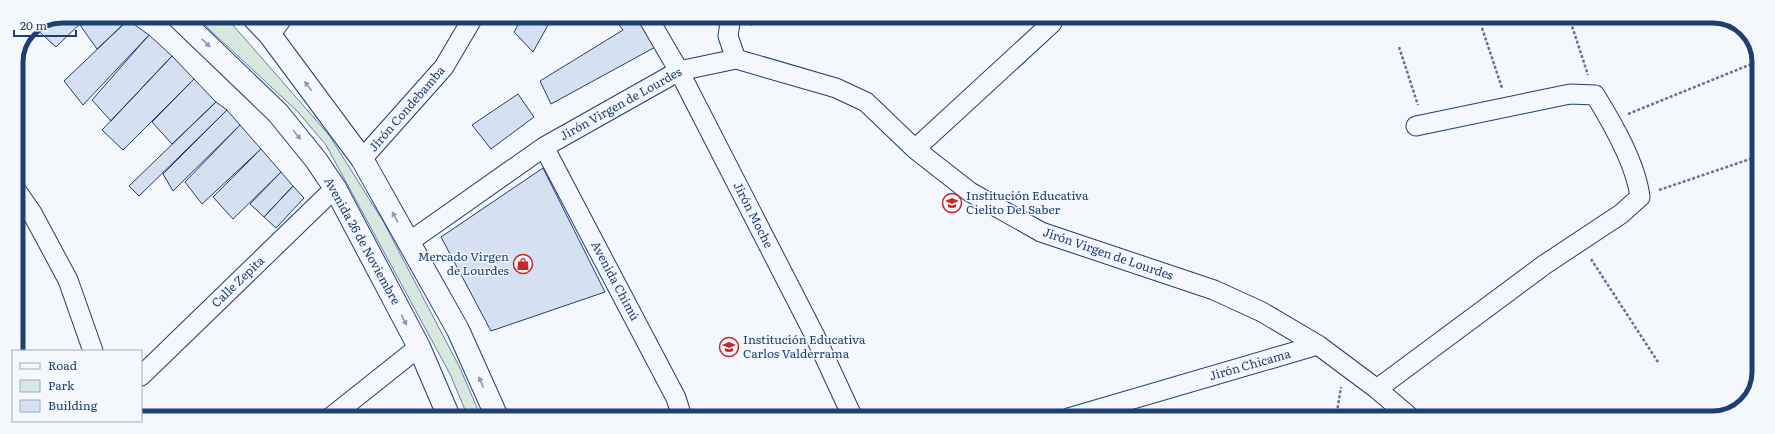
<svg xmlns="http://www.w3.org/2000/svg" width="1775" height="434" viewBox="0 0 1775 434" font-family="Literata,serif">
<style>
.green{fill:#d7e8df;stroke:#687fa3}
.building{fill:#d5e0f0;stroke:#1d3f73}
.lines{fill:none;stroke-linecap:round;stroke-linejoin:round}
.minor-casing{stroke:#1d3f73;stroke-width:21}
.secondary-casing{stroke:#1d3f73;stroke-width:24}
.path{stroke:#5e769c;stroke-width:2.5;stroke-dasharray:3 2;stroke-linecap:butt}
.minor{stroke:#f4f7fb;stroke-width:19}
.secondary{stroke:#f4f7fb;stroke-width:22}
.oneway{fill:#889bb7}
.labels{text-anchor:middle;stroke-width:3;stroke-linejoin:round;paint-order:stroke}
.street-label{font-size:12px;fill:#1d3f73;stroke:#f4f7fb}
.poi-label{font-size:12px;fill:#1d3f73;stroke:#f4f7fb;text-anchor:start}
.rim{fill:none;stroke:#1d3f73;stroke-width:5}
</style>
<rect width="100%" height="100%" fill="#f4f7fb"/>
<path class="green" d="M195,16H225L329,135L383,221L460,368L481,417H468L450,374L326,145L298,112Z"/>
<path class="building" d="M62,16H88L56,47L34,27Z
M89,16H124L128,20L97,49L80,25Z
M523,16H553L533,52L514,32Z
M612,16H643L659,45L551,104L540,81L623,30Z
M128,20L149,35L83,105L64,81Z
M149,35L172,56L111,121L92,100Z
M172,56L194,79L123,150L102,130Z
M194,79L216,102L172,144L152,122Z
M518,94L534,117L491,149L472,125Z
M216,102L227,110L139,196L129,186Z
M227,110L240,125L173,191L163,174Z
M240,125L261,149L202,204L185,182Z
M261,149L281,172L233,219L213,197Z
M543,168L605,292L491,331L441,237Z
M281,172L293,186L264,217L250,204Z
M293,186L304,198L276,228L264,217Z"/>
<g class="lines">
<defs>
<path id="minor" d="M647,16L679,71L815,336L853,418
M731,16L728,36L736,59
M270,35L284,16
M544,147L676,398L682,417
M915,149L1052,23
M362,159L444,67L474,16
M16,190L32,213L68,280L93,351
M409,242L544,147L679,71L736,59L836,88L866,102L915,149L970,192L1041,232L1214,290L1262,312L1318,345L1377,389L1411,418
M141,376L335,188
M1377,389L1544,265L1621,214L1640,197C1636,164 1613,124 1595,95L1570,94L1416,126
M331,417L419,347
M1068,418L1318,345"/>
<path id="secondary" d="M177,16L278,113L316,160L335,188L419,347L449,417
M252,16L270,35L362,159L458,330L497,417"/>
</defs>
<use href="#minor" class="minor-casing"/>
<use href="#secondary" class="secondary-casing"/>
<path class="path" d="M1569,17L1588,75
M750,25L766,16
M1482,28L1502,88
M1399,47L1418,105
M1628,114L1759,61
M1659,190L1759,156
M1591,259L1658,362
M1336,418L1341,387"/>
<use href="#minor" class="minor"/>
<use href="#secondary" class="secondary"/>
</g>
<defs><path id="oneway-solid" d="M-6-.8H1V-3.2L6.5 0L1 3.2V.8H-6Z"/></defs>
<g class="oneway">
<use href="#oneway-solid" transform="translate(206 43) rotate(44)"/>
<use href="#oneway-solid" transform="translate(308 86) rotate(-127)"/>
<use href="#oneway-solid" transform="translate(297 135) rotate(51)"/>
<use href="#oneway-solid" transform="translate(395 217) rotate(-119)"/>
<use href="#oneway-solid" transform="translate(404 320) rotate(62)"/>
<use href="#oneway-solid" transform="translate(481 382) rotate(-114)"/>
</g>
<defs>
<symbol id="school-ring" viewBox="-11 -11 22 22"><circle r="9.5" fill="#f4f7fb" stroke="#c62828" stroke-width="1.5"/><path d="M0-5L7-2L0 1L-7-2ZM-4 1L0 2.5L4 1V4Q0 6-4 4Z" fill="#c62828"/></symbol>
<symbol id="shop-ring" viewBox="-11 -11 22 22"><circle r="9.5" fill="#f4f7fb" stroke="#c62828" stroke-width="1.5"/><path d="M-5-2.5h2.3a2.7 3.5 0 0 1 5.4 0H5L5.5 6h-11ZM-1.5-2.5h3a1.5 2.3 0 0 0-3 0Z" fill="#c62828"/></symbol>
</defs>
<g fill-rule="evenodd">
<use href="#school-ring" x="941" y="192" width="22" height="22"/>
<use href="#shop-ring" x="512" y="253" width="22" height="22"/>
<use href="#school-ring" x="718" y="336" width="22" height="22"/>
</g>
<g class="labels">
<g class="street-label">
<text transform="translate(621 104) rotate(-29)" y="4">Jirón Virgen de Lourdes</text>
<text transform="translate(407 109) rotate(-49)" y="4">Jirón Condebamba</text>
<text transform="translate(753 215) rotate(63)" y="4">Jirón Moche</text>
<text transform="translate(362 241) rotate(61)" y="4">Avenida 26 de Noviembre</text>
<text transform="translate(1108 254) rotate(19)" y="4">Jirón Virgen de Lourdes</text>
<text transform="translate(615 281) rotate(62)" y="4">Avenida Chimú</text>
<text transform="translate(238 282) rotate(-44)" y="4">Calle Zepita</text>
<text transform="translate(1250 365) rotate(-16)" y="4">Jirón Chicama</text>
</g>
<g class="poi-label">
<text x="966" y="200">Institución Educativa<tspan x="966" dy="14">Cielito Del Saber</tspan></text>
<text x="509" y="261" text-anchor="end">Mercado Virgen<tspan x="509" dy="14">de Lourdes</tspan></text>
<text x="743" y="344">Institución Educativa<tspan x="743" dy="14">Carlos Valderrama</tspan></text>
</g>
</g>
<path d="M0 0H1775V434H0ZM62 23H1713A39 39 0 0 1 1752 62V372A39 39 0 0 1 1713 411H62A39 39 0 0 1 23 372V62A39 39 0 0 1 62 23Z" fill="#f4f7fb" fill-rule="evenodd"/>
<path class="rim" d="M62 23H1713A39 39 0 0 1 1752 62V372A39 39 0 0 1 1713 411H62A39 39 0 0 1 23 372V62A39 39 0 0 1 62 23Z"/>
<rect x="12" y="350" width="130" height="72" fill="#f4f7fb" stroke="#9eadc5"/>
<rect x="20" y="363" width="20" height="6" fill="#f4f7fb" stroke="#9eadc5"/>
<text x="48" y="370" font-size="12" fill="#1d3f73">Road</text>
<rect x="20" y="380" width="20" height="12" fill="#d7e8df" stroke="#9eadc5"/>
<text x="48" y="390" font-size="12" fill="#1d3f73">Park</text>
<rect x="20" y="400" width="20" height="12" fill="#d5e0f0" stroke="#9eadc5"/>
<text x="48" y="410" font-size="12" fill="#1d3f73">Building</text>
<path d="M14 30v6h62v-6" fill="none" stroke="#1d3f73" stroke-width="2"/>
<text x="20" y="30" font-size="12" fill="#1d3f73" stroke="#f4f7fb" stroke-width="3" paint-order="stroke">20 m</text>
</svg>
